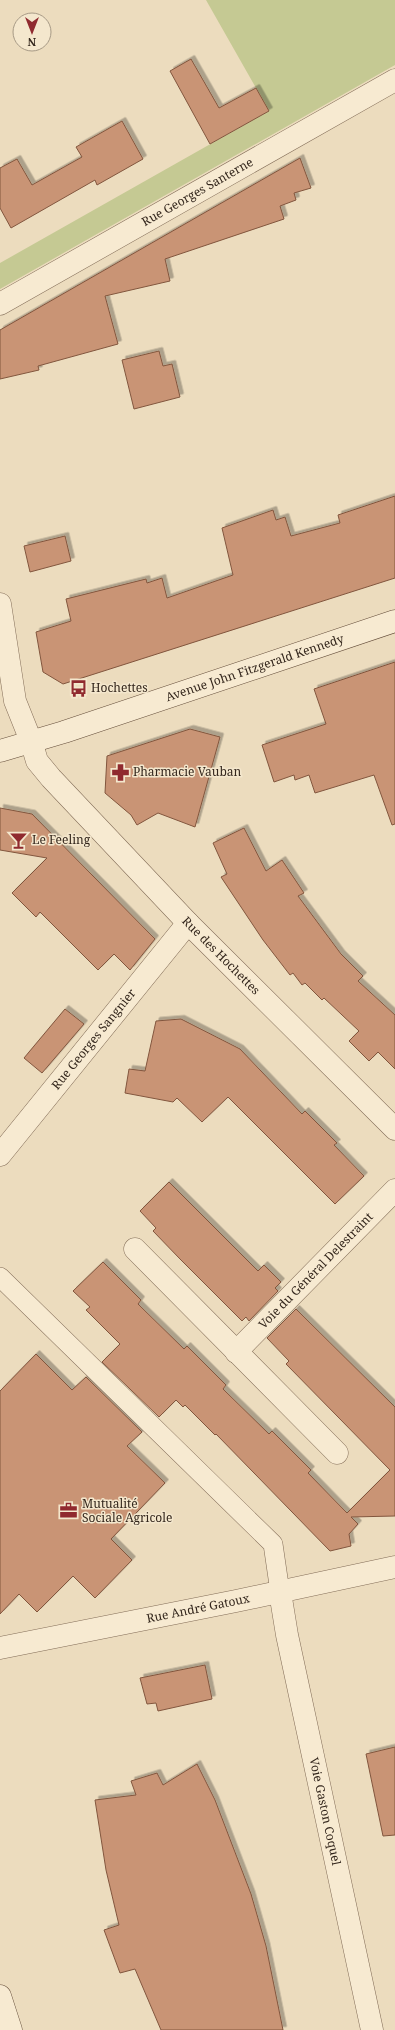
<svg xmlns="http://www.w3.org/2000/svg" width="395" height="2030" viewBox="0 0 395 2030" font-family="'Noto Serif',serif">
<style>
.green{fill:#c5c993}
.building{fill:#c99475;stroke:#82563e;filter:url(#shadow)}
.lines{fill:none;stroke-linecap:round;stroke-linejoin:round}
.service-casing{stroke:#836d58;stroke-width:20}
.minor-casing{stroke:#836d58;stroke-width:23}
.secondary-casing{stroke:#654e3b;stroke-width:23}
.service{stroke:#f7ead1;stroke-width:19}
.minor{stroke:#f7ead1;stroke-width:22}
.secondary{stroke:#f7ead1;stroke-width:22}
.labels{text-anchor:middle;stroke-width:3;stroke-linejoin:round;paint-order:stroke}
.street-label{font-size:12px;fill:#33261c;stroke:#f4e7cd}
.poi-label{font-size:12px;fill:#33261c;stroke:#f4e7cd;text-anchor:start}
</style>
<defs>
<filter id="shadow"><feDropShadow dx="3.5" dy="-3.5" stdDeviation="0" flood-color="#0004"/></filter>
</defs>
<rect width="100%" height="100%" fill="#ecdcbe"/>
<path class="green" d="M206,0H395V65L0,289V263L269,111Z"/>
<path class="building" d="M191,59L219,108L256,88L269,111L210,144L170,71Z
M122,121L143,159L97,185L95,180L11,228L0,208V168L17,159L32,185L82,157L76,147Z
M300,158L311,188L294,193L296,200L280,206L284,219L165,259L170,281L105,296L118,344L38,366L39,370L0,379V330Z
M159,351L163,366L172,364L180,397L134,409L122,360Z
M395,496V578L63,684L43,672L36,632L71,621L66,599L146,579L147,583L162,578L167,598L233,575L222,528L273,510L276,520L285,517L291,536L340,523L338,515Z
M65,536L71,561L30,572L24,546Z
M395,662V824L392,825L374,775L315,793L309,775L295,780L294,775L274,782L262,745L326,724L314,689Z
M190,729L220,737L195,827L158,813L137,825L131,815L105,793L107,756Z
M0,808L32,814L155,939L130,970L114,954L98,970L40,912L36,917L12,893L47,858L0,850Z
M244,828L266,871L282,860L304,893L298,896L341,954L363,976L358,981L395,1015V1069L378,1052L369,1061L349,1041L359,1031L324,998L322,1000L305,983L302,985L293,973L290,975L263,940L221,877L227,874L213,843Z
M65,1009L84,1024L42,1073L24,1058Z
M181,1019L240,1049L302,1114L305,1111L337,1143L334,1145L364,1176L335,1204L228,1097L202,1122L177,1098L173,1102L125,1093L129,1069L145,1071L156,1021Z
M169,1182L258,1271L264,1265L281,1282L275,1288L278,1291L249,1321L246,1317L242,1321L180,1259L153,1231L156,1228L140,1211Z
M103,1262L141,1300L138,1304L184,1349L187,1346L226,1385L223,1389L269,1434L272,1431L311,1470L308,1473L347,1513L390,1470L286,1364L289,1361L267,1338L296,1309L395,1407V1516L351,1517L358,1524L349,1534L351,1546L330,1551L216,1434L215,1435L185,1405L183,1407L176,1400L159,1417L102,1362L120,1344L86,1310L90,1307L73,1291Z
M36,1354L72,1390L86,1377L142,1432L127,1446L165,1483L111,1539L132,1560L95,1598L73,1576L37,1612L19,1594L0,1614V1391Z
M205,1665L212,1699L158,1711L156,1703L147,1704L140,1678Z
M395,1747V1835L383,1836L366,1754Z
M197,1764L215,1800L251,1894L266,1946L283,2030H161L135,1969L120,1973L104,1930L119,1925L106,1870L95,1800L136,1795L131,1781L157,1773L163,1785Z"/>
<g class="lines">
<defs>
<path id="service" d="M0,1277L273,1544L280,1592"/>
<g id="minor">
<path id="s1" d="M0,304L395,80"/>
<path id="s2" d="M0,604L15,701L31,741L37,761L51,778L188,923L395,1129"/>
<path id="s3" d="M0,1155L188,923"/>
<path d="M135,1249L337,1453"/>
<path id="s4" d="M236,1352L395,1190"/>
<path id="s5" d="M280,1592L287,1635L372,2030"/>
<path id="s6" d="M0,1648L236,1601L395,1567"/>
</g>
<g id="secondary">
<path id="s7" d="M0,751L64,732L395,621"/>
<path d="M0,1996L11,2030"/>
</g>
</defs>
<use href="#service" class="service-casing"/>
<use href="#minor" class="minor-casing"/>
<use href="#secondary" class="secondary-casing"/>
<use href="#service" class="service"/>
<use href="#minor" class="minor"/>
<use href="#secondary" class="secondary"/>
</g>
<defs>
<symbol id="bus-bare" viewBox="-9 -9 18 18"><path d="M-5-6H5V4H4V6H2V4H-2V6H-4V4H-5ZM-3.5-4V0h7V-4ZM-3.5 1.2v1.5H-2V1.2ZM2 1.2v1.5H3.5V1.2Z" fill="#902a2f" stroke="#f4e7cd" stroke-width="2.5" paint-order="stroke"/></symbol>
<symbol id="pharmacy-bare" viewBox="-9 -9 18 18"><path d="M-2-6h4v4h4v4h-4v4h-4v-4h-4v-4h4Z" fill="#902a2f" stroke="#f4e7cd" stroke-width="2.5" paint-order="stroke"/></symbol>
<symbol id="bar-bare" viewBox="-9 -9 18 18"><path d="M-6-5H6L.8 .8V4.5H3.5V6h-7V4.5H-.8V.8Z" fill="#902a2f" stroke="#f4e7cd" stroke-width="2.5" paint-order="stroke"/></symbol>
<symbol id="office-bare" viewBox="-9 -9 18 18"><path d="M-6-3h4V-5.5h4V-3h4V5H-6ZM-1-4.5V-3h2v-1.5ZM-6 0V1H6V0Z" fill="#902a2f" stroke="#f4e7cd" stroke-width="2.5" paint-order="stroke"/></symbol>
</defs>
<g fill-rule="evenodd">
<use href="#bus-bare" x="66" y="676" width="25" height="25"/>
<use href="#pharmacy-bare" x="108" y="760" width="25" height="25"/>
<use href="#bar-bare" x="6" y="828" width="25" height="25"/>
<use href="#office-bare" x="56" y="1498" width="25" height="25"/>
</g>
<g class="labels">
<g class="street-label">
<text dy="4" stroke="none"><textPath href="#s1" startOffset="227">Rue Georges Santerne</textPath></text>
<text dy="4" stroke="none"><textPath href="#s7" startOffset="268">Avenue John Fitzgerald Kennedy</textPath></text>
<text dy="4" stroke="none"><textPath href="#s2" startOffset="430">Rue des Hochettes</textPath></text>
<text dy="4" stroke="none"><textPath href="#s3" startOffset="149">Rue Georges Sangnier</textPath></text>
<text dy="4" stroke="none"><textPath href="#s4" startOffset="114">Voie du Général Delestraint</textPath></text>
<text dy="4" stroke="none"><textPath href="#s6" startOffset="202">Rue André Gatoux</textPath></text>
<text dy="4" stroke="none"><textPath href="#s5" startOffset="224">Voie Gaston Coquel</textPath></text>
</g>
<g class="poi-label">
<text x="91" y="692">Hochettes</text>
<text x="133" y="776">Pharmacie Vauban</text>
<text x="32" y="844">Le Feeling</text>
<text x="82" y="1508">Mutualité<tspan x="82" dy="14">Sociale Agricole</tspan></text>
</g>
</g>
<g transform="translate(32 32) rotate(180)"><circle r="19" fill="#f4e7cd" stroke="#a79a86"/>
<path d="M0-3L7 15L0 10L-7 15Z" fill="#902a2f"/>
<text y="-6" font-size="11" font-weight="bold" text-anchor="middle" fill="#33261c">N</text>
</g>
</svg>
